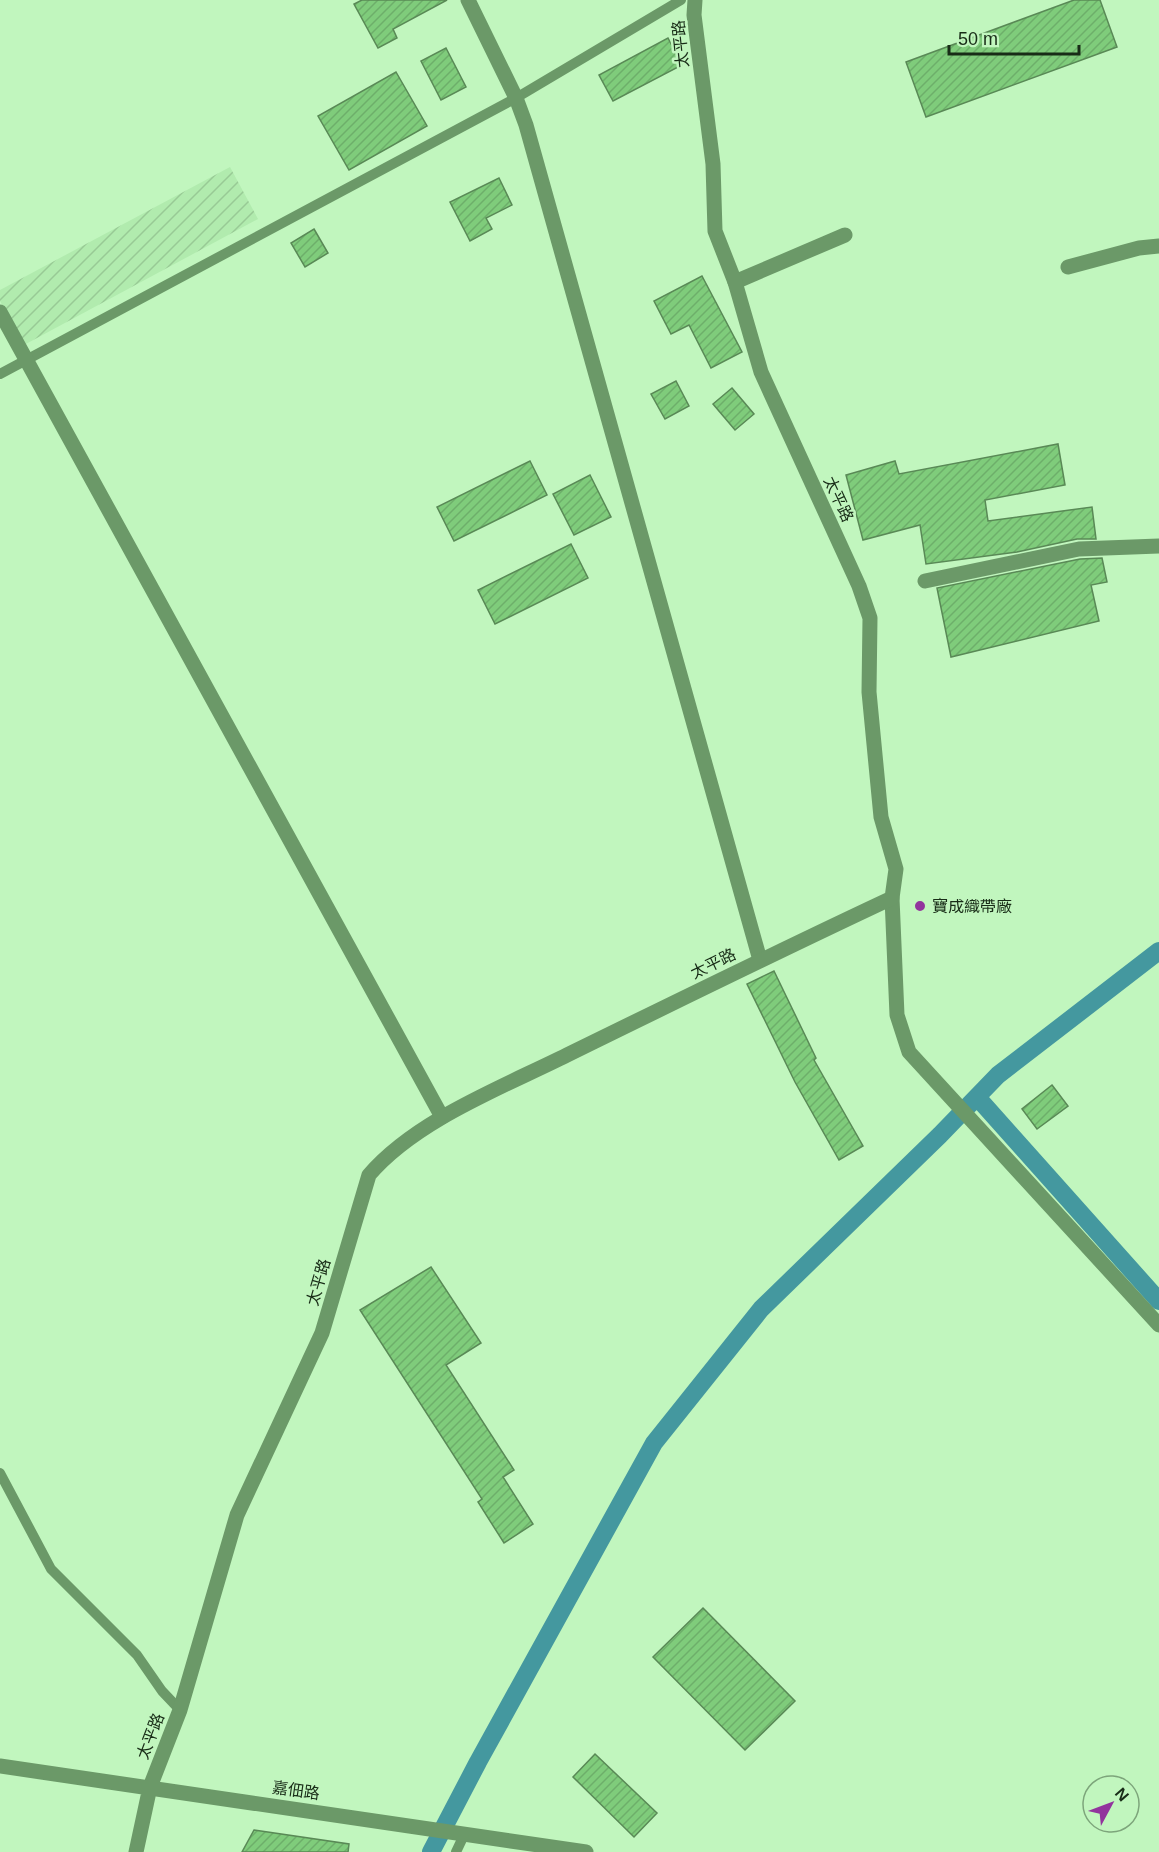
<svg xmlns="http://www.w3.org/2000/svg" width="1159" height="1852" viewBox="0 0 1159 1852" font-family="Helvetica,'Noto Sans TC',sans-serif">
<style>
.industrial{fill:url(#industrial-furrows)}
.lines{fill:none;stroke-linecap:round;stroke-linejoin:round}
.canal{stroke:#44989f;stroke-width:18}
.building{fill:url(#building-hatch);stroke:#598956;stroke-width:1.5}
.service{stroke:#6b9968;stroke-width:10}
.minor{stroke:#6b9968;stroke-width:15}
.tertiary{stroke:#6b9968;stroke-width:15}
.poi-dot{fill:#92349d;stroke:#c1f6be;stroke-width:2}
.labels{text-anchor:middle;stroke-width:5;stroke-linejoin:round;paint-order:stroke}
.street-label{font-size:16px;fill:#182c17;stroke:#c1f6be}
.poi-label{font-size:16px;fill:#182c17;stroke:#c1f6be;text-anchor:start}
</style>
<defs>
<pattern id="industrial-furrows" width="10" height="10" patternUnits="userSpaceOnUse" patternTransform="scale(1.5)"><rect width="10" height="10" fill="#b1ebae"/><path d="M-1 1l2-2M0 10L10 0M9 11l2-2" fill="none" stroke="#98ca95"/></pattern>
<pattern id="building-hatch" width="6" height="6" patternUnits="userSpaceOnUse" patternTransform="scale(1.5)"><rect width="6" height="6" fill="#7fcc7b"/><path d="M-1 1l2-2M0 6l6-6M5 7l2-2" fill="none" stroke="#6daf6a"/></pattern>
</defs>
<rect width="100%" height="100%" fill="#c1f6be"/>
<path class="industrial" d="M230,167L258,219L24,345L0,301V290Z"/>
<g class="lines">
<path class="canal" d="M977,1097L1159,1301
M431,1852L478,1762L654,1443L761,1309L940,1135L998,1075L1159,951"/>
</g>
<path class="building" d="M362,0H447L393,29L397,38L378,48L354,4Z
M1074,0H1100L1117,47L926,117L906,62Z
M668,38L682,65L613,101L599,75Z
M446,48L466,87L441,100L421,61Z
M396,72L427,126L349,170L318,116Z
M499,178L512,205L486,218L492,229L470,241L450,202Z
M314,229L328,253L305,267L291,243Z
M702,276L742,352L711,368L689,325L671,334L654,301Z
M676,381L689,406L665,419L651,394Z
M732,388L754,414L735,430L713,404Z
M1058,444L1065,485L985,500L988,521L1092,507L1096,539H1077L1017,552L926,564L920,525L863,540L846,475L895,461L899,474Z
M530,461L547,495L454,541L437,507Z
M590,475L611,517L574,535L553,494Z
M571,544L588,578L495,624L478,590Z
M1102,558L1107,582L1091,585L1099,621L951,657L937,588L1080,559Z
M774,971L816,1058L814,1060L863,1146L839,1160L795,1082L747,984Z
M1052,1085L1068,1106L1037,1129L1022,1109Z
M431,1267L481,1343L446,1365L514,1470L503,1477L533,1524L504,1543L478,1502L482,1499L360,1310Z
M703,1608L795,1701L745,1750L653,1657Z
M595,1754L657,1813L634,1837L573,1777Z
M254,1830L349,1844L348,1852H242Z"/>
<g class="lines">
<path class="service" d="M0,374L516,98L681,0
M0,1473L51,1569L137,1655L162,1691L180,1710
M456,1852L465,1833"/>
<path class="minor" d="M468,0L516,98L526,125L760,960
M1068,267L1139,248L1159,246
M735,282L845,235
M0,312L442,1117
M925,581L1079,549L1159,546
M892,898L897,1015L909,1052L1159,1325"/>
<path class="tertiary" d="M0,1766L586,1852
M136,1852L150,1787L180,1710L237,1515L322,1333L369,1175C416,1120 503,1087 567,1055C675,1002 783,949 892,898L896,869L881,817L869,692L870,618L859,586L761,372L735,282L715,231L713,164L694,15L695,0"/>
</g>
<circle class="poi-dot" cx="920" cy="906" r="6"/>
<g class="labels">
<g class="street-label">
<text transform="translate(680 44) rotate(-96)" y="6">太平路</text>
<text transform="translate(839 499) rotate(65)" y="6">太平路</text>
<text transform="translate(713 963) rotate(-26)" y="6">太平路</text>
<text transform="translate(318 1282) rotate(-74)" y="6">太平路</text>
<text transform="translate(150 1736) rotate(-69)" y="6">太平路</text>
<text transform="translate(296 1790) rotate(8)" y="6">嘉佃路</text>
</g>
<g class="poi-label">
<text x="932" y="912">寶成織帶廠</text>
</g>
</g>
<g transform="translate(1111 1804) rotate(49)"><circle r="28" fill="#c1f6be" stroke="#7da57b" stroke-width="1.5"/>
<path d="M0-4.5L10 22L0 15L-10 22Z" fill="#92349d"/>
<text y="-9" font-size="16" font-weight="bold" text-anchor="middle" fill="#182c17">N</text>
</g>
<path d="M949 45v9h130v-9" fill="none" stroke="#182c17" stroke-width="3"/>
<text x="958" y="45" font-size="18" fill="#182c17" stroke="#c1f6be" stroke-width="4.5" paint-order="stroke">50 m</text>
</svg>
